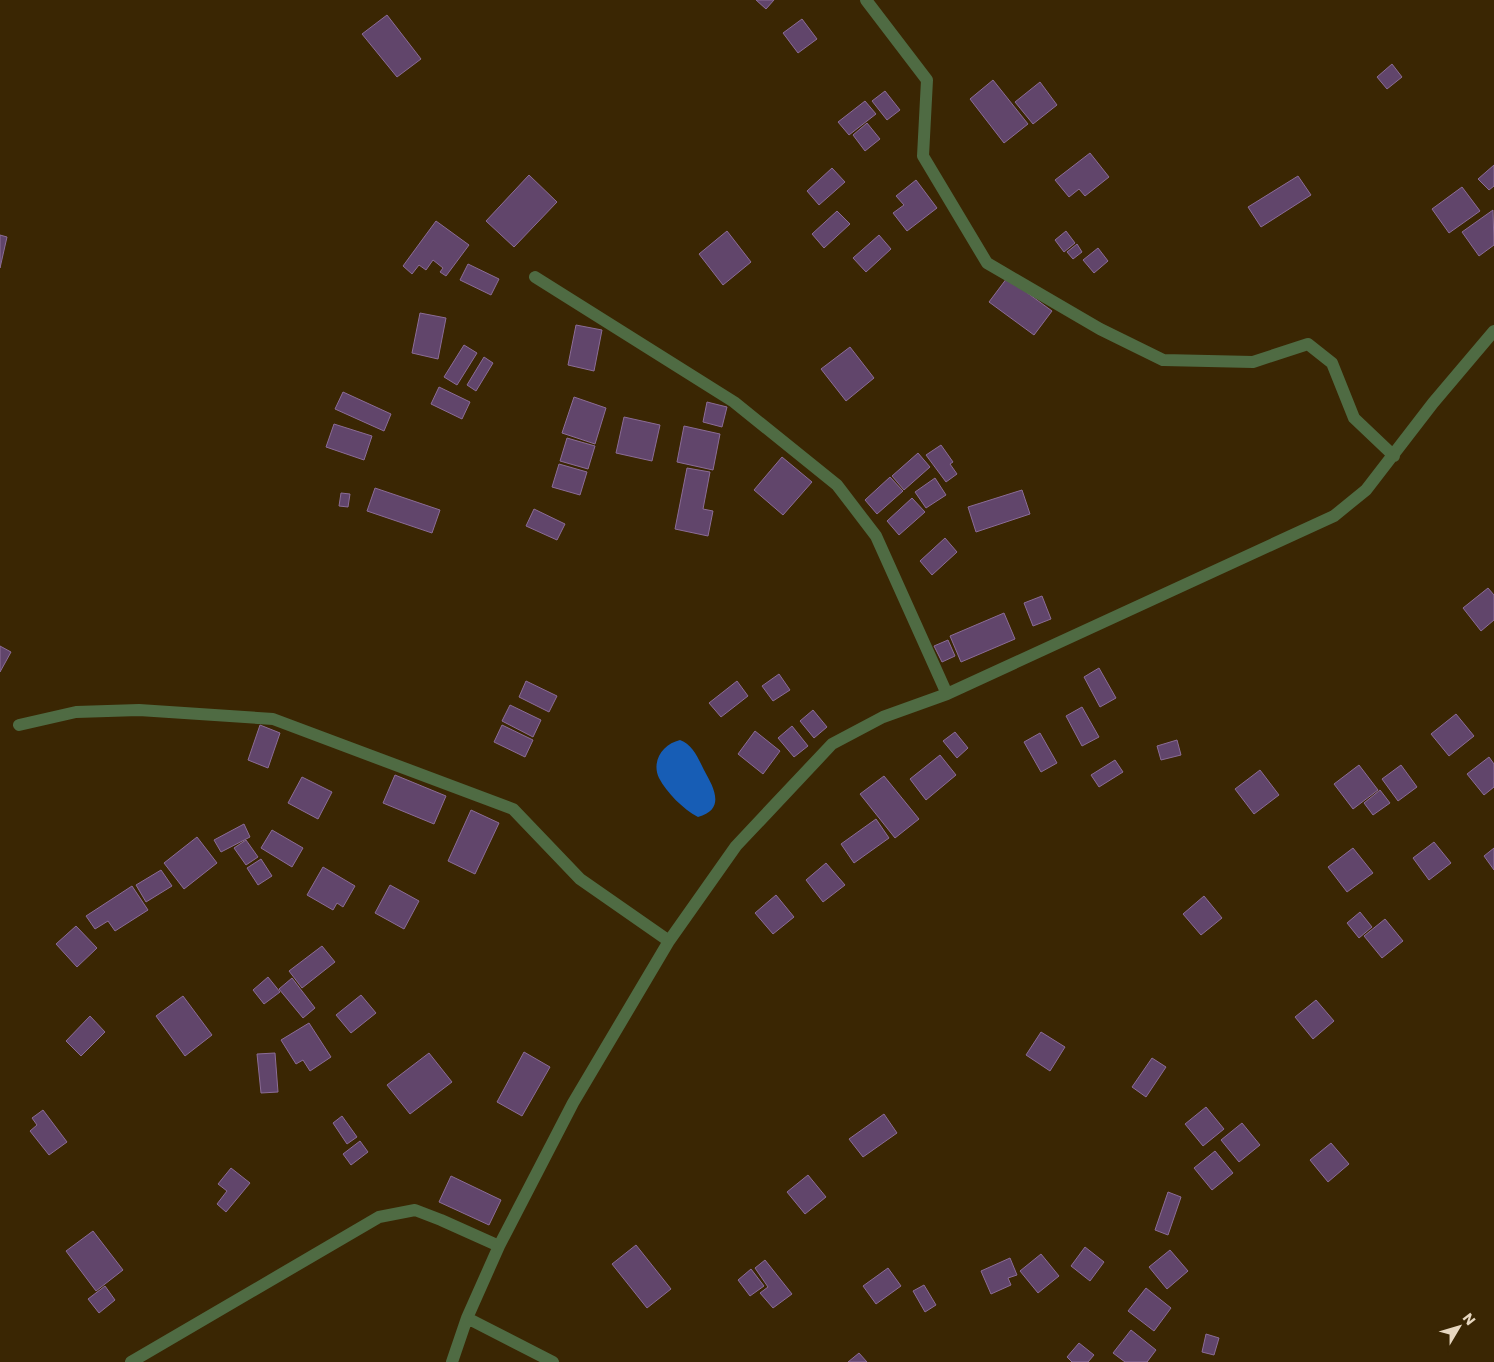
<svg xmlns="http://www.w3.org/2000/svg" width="1494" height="1362" viewBox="0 0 1494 1362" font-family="Poppins,sans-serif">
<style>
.water{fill:#175db5}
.building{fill:#61456b;stroke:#8b6c96}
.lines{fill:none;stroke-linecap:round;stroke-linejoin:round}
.street{stroke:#4f6b43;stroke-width:12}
</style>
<rect width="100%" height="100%" fill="#3a2603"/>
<path class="water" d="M680,740C693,745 698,758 704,770C714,788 726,809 698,817C683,809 667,793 659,778C651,761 663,744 680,740Z"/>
<path class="building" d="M756,0H774L766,9Z
M387,15L421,59L397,77L362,34Z
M802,19L817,39L798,53L783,33Z
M1392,64L1402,77L1387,89L1377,77Z
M993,80L1028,124L1004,143L970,99Z
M1040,82L1057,105L1033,124L1015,102Z
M885,91L900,110L887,120L872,101Z
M865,101L876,114L849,135L838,122Z
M867,123L880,139L865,151L853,135Z
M1090,153L1109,177L1085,196L1079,189L1069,197L1055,180Z
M1494,165V186L1489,190L1478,179Z
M832,168L845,182L819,205L807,191Z
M529,175L557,202L514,247L486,221Z
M1298,176L1311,195L1261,227L1248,207Z
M916,180L937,208L907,231L893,213L904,205L896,196Z
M1462,187L1480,211L1449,233L1432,209Z
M1493,210L1494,245L1479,256L1462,232Z
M837,211L850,224L824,248L812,234Z
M436,221L469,245L446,276L440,272L443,268L433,260L426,270L419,265L412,274L403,266Z
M727,231L751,262L723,285L699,254Z
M1066,231L1075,243L1064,252L1055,240Z
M0,235L7,237L0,268Z
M879,235L891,249L866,272L853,258Z
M1077,244L1082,252L1073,259L1067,252Z
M1098,248L1108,261L1094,273L1083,260Z
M468,264L499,279L491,295L460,280Z
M1007,278L1052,311L1034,335L989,302Z
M420,313L446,318L438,359L412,353Z
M576,325L602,330L594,371L568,365Z
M464,345L477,353L457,385L444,377Z
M850,347L874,378L846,401L821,369Z
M484,357L493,363L476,391L467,385Z
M439,387L470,402L462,419L431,404Z
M343,392L391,414L384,431L335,409Z
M574,397L606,408L595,444L562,433Z
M707,402L727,407L722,427L703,422Z
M624,417L660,425L652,461L616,453Z
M334,424L372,436L364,460L326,447Z
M684,426L720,434L713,470L677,462Z
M567,438L595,446L588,469L560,461Z
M941,445L953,462L950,464L957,474L946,482L926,455Z
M918,453L930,467L904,490L892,476Z
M782,457L812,482L783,515L754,490Z
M559,464L587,472L580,495L552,487Z
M687,468L710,472L703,509L713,511L708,536L675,529Z
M890,477L903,491L877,514L865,500Z
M935,478L946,495L926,508L915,492Z
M375,488L440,510L432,533L367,511Z
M1022,490L1030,514L976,532L968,507Z
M341,493L350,494L348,507L339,506Z
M912,498L925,512L899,535L887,521Z
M534,509L565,524L557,540L526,526Z
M945,538L957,552L932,575L920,561Z
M1488,588L1494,595V620L1481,631L1463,608Z
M1042,596L1051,619L1033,626L1024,603Z
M1004,613L1015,639L961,662L950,636Z
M948,640L955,656L942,662L934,646Z
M0,646L11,652L0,672Z
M1099,668L1116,698L1100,707L1084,677Z
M779,674L790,690L773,701L762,686Z
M526,681L557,696L549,712L519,697Z
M737,681L748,696L721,717L709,703Z
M510,705L541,720L533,737L502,721Z
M1082,707L1099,737L1082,746L1066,716Z
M813,710L827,727L814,738L800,721Z
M1456,714L1474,736L1449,756L1431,734Z
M260,725L280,733L268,768L248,760Z
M502,725L533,740L525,757L494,742Z
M792,726L808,746L794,757L778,738Z
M755,731L780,751L763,774L738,754Z
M955,732L968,748L957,758L943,741Z
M1040,733L1057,763L1041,772L1024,742Z
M1177,740L1181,755L1161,760L1157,746Z
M940,755L956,775L926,800L910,779Z
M1489,757L1494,764V787L1484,795L1467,774Z
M1115,760L1123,772L1099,787L1091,775Z
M1359,765L1378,790L1353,809L1334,784Z
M1401,765L1417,787L1398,801L1382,779Z
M1260,770L1279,795L1254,814L1235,789Z
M395,775L446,796L434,824L383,803Z
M884,776L919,819L895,838L860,794Z
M302,777L332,792L318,819L288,803Z
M1380,790L1390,803L1373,815L1364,803Z
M471,810L499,823L475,874L448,861Z
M876,819L889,838L854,863L841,844Z
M244,824L250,837L221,852L214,840Z
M272,830L303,848L292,867L261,848Z
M197,837L217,863L184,889L164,863Z
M246,840L258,857L246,865L234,848Z
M1434,842L1451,863L1429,880L1413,858Z
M1353,848L1373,873L1347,892L1328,867Z
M1494,848V870L1484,856Z
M261,859L272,876L258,885L247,868Z
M826,863L845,885L823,902L806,880Z
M323,867L355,886L343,907L337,903L333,910L307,895Z
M161,870L172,886L146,902L136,885Z
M390,885L419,901L404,929L375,913Z
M132,886L148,910L115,931L108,921L95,929L86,916Z
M776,895L794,917L773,934L755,913Z
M1204,896L1222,918L1201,935L1183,914Z
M1360,912L1372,927L1359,938L1347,923Z
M1385,919L1403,941L1382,958L1364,936Z
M76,926L97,948L77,967L56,944Z
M322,946L335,962L302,988L289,971Z
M268,977L280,992L264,1004L253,990Z
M292,978L315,1008L303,1018L279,989Z
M361,995L376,1013L351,1033L336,1015Z
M183,996L212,1035L185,1056L156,1016Z
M1316,1000L1334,1021L1313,1039L1295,1017Z
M90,1016L105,1032L81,1056L66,1041Z
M309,1023L331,1057L310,1071L303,1060L296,1064L281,1040Z
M1041,1032L1065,1047L1050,1071L1026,1055Z
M524,1052L550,1067L522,1116L497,1102Z
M275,1053L278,1092L261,1093L257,1054Z
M429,1053L452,1082L410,1114L387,1085Z
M1152,1058L1166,1067L1146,1097L1132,1087Z
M1206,1107L1224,1129L1203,1146L1185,1124Z
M43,1110L67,1142L49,1155L30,1131L37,1125L32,1118Z
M884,1114L897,1133L863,1157L849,1139Z
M342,1116L357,1137L347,1144L333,1123Z
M1242,1123L1260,1145L1239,1162L1221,1140Z
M360,1141L368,1152L351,1165L343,1154Z
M1331,1143L1349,1164L1328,1182L1310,1160Z
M1215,1151L1233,1173L1212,1190L1194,1168Z
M231,1168L250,1183L226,1212L217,1204L227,1191L218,1184Z
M808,1175L826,1197L805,1214L787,1192Z
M451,1176L501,1200L489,1225L439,1202Z
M1168,1192L1181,1197L1168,1235L1155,1230Z
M93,1231L123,1270L96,1291L66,1251Z
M636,1245L671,1289L647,1308L612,1264Z
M1085,1247L1104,1262L1090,1281L1071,1266Z
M1170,1250L1188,1271L1167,1289L1149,1267Z
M1041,1254L1059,1276L1038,1293L1020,1271Z
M1010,1258L1017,1275L1008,1278L1011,1285L991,1294L981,1271Z
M765,1260L792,1294L773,1308L760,1293L768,1287L755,1268Z
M888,1268L901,1286L876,1304L863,1286Z
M751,1269L764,1286L750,1296L738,1280Z
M924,1285L936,1305L925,1312L913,1291Z
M105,1286L115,1300L99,1313L88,1299Z
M1146,1288L1171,1308L1154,1331L1128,1311Z
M1131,1330L1156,1350L1147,1362H1125L1113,1353Z
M1206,1334L1219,1338L1214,1355L1202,1352Z
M1079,1343L1094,1355L1088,1362H1072L1067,1357Z
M859,1353L867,1362H848Z"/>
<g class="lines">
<path class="street" d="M866,0L927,80L923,156L987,263L1100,329L1163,360L1253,362L1308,344L1332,363L1354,418L1394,456
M535,277L734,402L837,485L876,536L947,694
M19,725L76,712L139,710L273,719L513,809L580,879L669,941
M467,1318L553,1362
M131,1362L379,1217L415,1210L441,1220L499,1246
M452,1362L467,1318L499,1246L573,1103L669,941L736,846L832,744L883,717L947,694L1334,516L1366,490L1433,403L1494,331"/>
</g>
<g transform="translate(1459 1327) rotate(52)" stroke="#3a2603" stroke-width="4" paint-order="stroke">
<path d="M0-4L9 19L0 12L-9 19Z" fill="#e7d7c0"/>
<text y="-8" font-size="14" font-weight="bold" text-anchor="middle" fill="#e7d7c0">N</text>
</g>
</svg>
